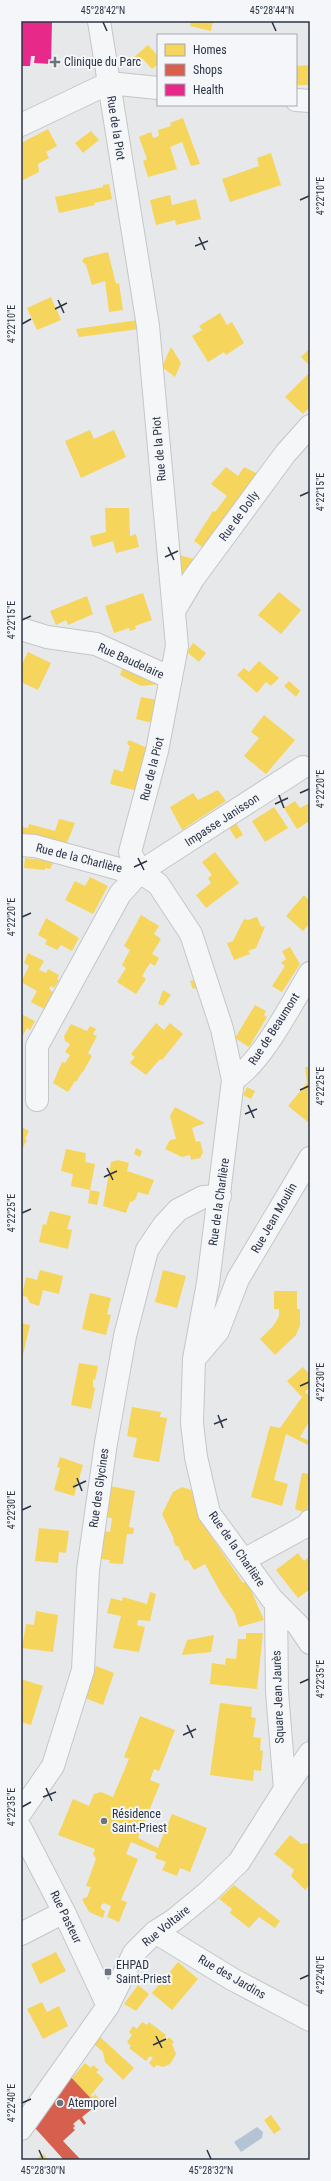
<svg xmlns="http://www.w3.org/2000/svg" width="331" height="2181" viewBox="0 0 331 2181" font-family="'Roboto Condensed',sans-serif">
<style>
.water{fill:#b4c4d5}
.homes{fill:#f6d55c}
.shops{fill:#d6604d}
.health{fill:#e7298a}
.lines{fill:none;stroke-linecap:round;stroke-linejoin:round}
.minor-casing{stroke:#c4c6c8;stroke-width:24}
.minor{stroke:#f5f6f7;stroke-width:22}
.ticks{fill:none;stroke:#2b3445;stroke-width:1.5}
.poi-dot{fill:#6c737f;stroke:#f4f6f9;stroke-width:1.5}
.labels{text-anchor:middle;stroke-width:4;stroke-linejoin:round;paint-order:stroke}
.poi-label{font-size:12px;fill:#2b3445;stroke:#f4f6f9;text-anchor:start}
.street-label{font-size:12px;fill:#2b3445;stroke:#f4f6f9}
.neatline{fill:none;stroke:#2b3445;stroke-width:1.5}
.ticks-label{font-size:10px;text-anchor:middle;fill:#2b3445}
</style>
<rect width="100%" height="100%" fill="#e6e8ea"/>
<path class="water" d="M257,2127L263,2132L262,2138L241,2152L234,2142Z"/>
<path class="homes" d="M191,21H213L211,31L190,26Z
M148,45L158,56V64L152,69L143,59L137,63L133,58Z
M310,65V85H296V66Z
M183,118L200,164L191,166L182,142L170,147L177,169L148,177L143,161L147,159L139,137L151,132L153,138L159,136L158,130L171,126L170,123Z
M48,129L57,146L46,152L49,158L38,164L39,172L21,181V143Z
M91,131L99,140L83,153L75,143Z
M271,153L281,185L230,202L222,179L259,166L257,158Z
M109,184L112,199L94,203L95,205L59,213L55,197L103,187V185Z
M170,195L172,205L196,199L201,219L176,225L175,220L156,225L150,200Z
M108,252L116,284L119,283L123,310L109,312L105,281L92,285L86,265L82,261L84,258Z
M51,297L61,320L37,330L27,308Z
M220,313L227,325L232,322L244,343L226,355L224,352L208,362L192,336L202,330L199,326Z
M138,320L139,329L79,337L76,329Z
M171,347L181,363L175,377L162,367Z
M310,348V366L301,357Z
M310,372V407L303,414L285,397Z
M90,430L94,439L114,430L126,457L81,478L65,441Z
M226,467L238,476L244,467L258,474L205,549L194,541L213,511L215,512L227,496L211,484Z
M105,508H129L130,536L136,534L139,547L116,553L113,541L93,547L90,536L106,532Z
M175,554L198,560L188,574L177,572Z
M279,592L301,610L281,634L258,615Z
M143,593L152,620L135,626L136,629L130,631L129,628L114,633L105,606Z
M87,596L93,614L68,625L66,620L56,625L50,611Z
M193,643L206,653L199,662L187,652Z
M28,652L51,663L38,690L21,682V666Z
M259,661L279,678L271,686L266,682L257,693L237,675L244,668L249,672Z
M125,663L160,684L141,686L120,675Z
M289,681L300,691L296,697L284,686Z
M141,697L157,700L152,723L136,719Z
M264,715L295,740L266,774L244,756L259,738L251,732Z
M129,740L147,748L138,791L110,784L114,769L123,772L130,746L127,744Z
M218,790L226,801L182,830L170,807L193,793L198,800Z
M295,801L300,808L310,803V826L308,822L297,829L284,808Z
M274,807L288,828L265,842L252,821Z
M59,819L75,823L66,845L21,838V827L28,828L29,824L55,831Z
M235,821L243,835L236,839L228,826Z
M215,852L239,883L206,908L196,895L211,883L208,878L212,875L202,862Z
M25,858L54,861L50,869L45,868V870L24,868Z
M90,877L108,886L93,914L65,900L75,881L85,886Z
M304,895L310,901V923L303,931L286,916Z
M141,915L159,926L154,934L161,939L152,954L159,958L155,966L150,963L142,976L146,979L136,994L117,982L126,968L122,965L130,950L124,946Z
M257,917L261,926L265,927L256,948L248,951L250,954L234,960L227,943L233,941L244,919L248,920Z
M46,918L79,938L72,951L61,945L57,950L45,944L47,940L38,935Z
M290,947L300,964L282,992L272,986L285,966L281,963L286,959L282,951Z
M28,953L44,961L39,970L46,973L48,969L59,975L57,979L59,980L54,988L51,986L49,989L53,992L44,1009L31,1002L37,991L21,982L29,966L24,963Z
M195,980L197,988L193,989L190,981Z
M163,990L171,995L163,1006L158,1004Z
M255,1005L266,1011L264,1015L267,1017L249,1047L235,1038Z
M21,1014L35,1021L30,1030L27,1028L21,1039Z
M156,1023L164,1030L170,1023L183,1034L162,1060L160,1059L146,1075L130,1063L135,1057L131,1054Z
M71,1024L87,1031L90,1026L96,1029L93,1034L97,1036L88,1053L92,1056L83,1072H82L76,1082L75,1081L68,1092L53,1083L62,1062L65,1063L70,1055L65,1052L70,1044L65,1041L64,1036Z
M305,1067H310V1120L308,1122L288,1106L307,1083Z
M247,1087L255,1091L251,1099L243,1095Z
M175,1107L205,1123L192,1128L196,1142L200,1141L203,1152L200,1158L191,1160L190,1155L182,1157L165,1149L170,1140L176,1139L170,1116Z
M21,1127L29,1131L25,1139L27,1140L21,1151Z
M136,1148L142,1151L140,1157L134,1154Z
M66,1149L86,1153L85,1162L95,1164L90,1190L100,1192L97,1205L88,1203L90,1190L71,1186L73,1174L61,1171Z
M118,1160L129,1163L127,1171L154,1180L148,1195L138,1192L135,1200L130,1202L126,1213L103,1206L111,1162Z
M50,1211L71,1216L67,1229L72,1230L68,1249L39,1242L43,1224L46,1225Z
M40,1270L63,1276L59,1294L43,1290L39,1306L30,1303L27,1297L22,1296L26,1277L37,1280Z
M163,1270L186,1276L177,1308L155,1302Z
M274,1291H297V1309H300V1325L296,1335L275,1355L260,1339L274,1325L279,1316V1309H274Z
M90,1293L111,1298L107,1314L111,1315L106,1335L82,1329Z
M21,1323L30,1325L22,1359H21Z
M79,1363L98,1366L95,1380L93,1379V1387L95,1388L91,1409L71,1405Z
M303,1367L310,1375V1386L305,1392L310,1396V1420L300,1437L308,1440V1445L286,1434L274,1480L288,1484L282,1506L251,1497L270,1426L280,1428L302,1397L287,1381Z
M132,1407L161,1412L160,1417L167,1418L159,1462L133,1457L137,1438L127,1436Z
M60,1457L83,1465L74,1496L54,1490L60,1468L57,1467Z
M302,1473L310,1474V1500L306,1513L295,1509Z
M105,1485L135,1491L129,1527L134,1528L133,1534H127L123,1564L109,1563L110,1560L95,1558L98,1530L110,1532L112,1518L99,1517Z
M182,1487L191,1490L197,1509L207,1530L243,1583L247,1581L264,1620L239,1627L234,1612L221,1593L205,1564L194,1570L188,1560L185,1561L178,1546H176L173,1540L174,1539L162,1514L173,1492Z
M39,1528L69,1531L66,1553L59,1552L58,1563L35,1561Z
M298,1553L304,1561L310,1556V1589L298,1598L276,1570Z
M150,1592L156,1594L150,1621L138,1620L137,1625L145,1627L139,1652L113,1648L121,1616L107,1613L111,1598L122,1601L123,1597L147,1604Z
M36,1611L58,1615L53,1652L22,1648L26,1624L34,1625Z
M246,1633H263L257,1689L210,1684L212,1663L225,1665L226,1658L236,1659L238,1639H246Z
M214,1635L211,1652L182,1655L187,1640Z
M96,1666L114,1673L103,1705L85,1698Z
M21,1679L43,1686L31,1725L21,1722Z
M220,1703L252,1707L251,1717L256,1718L253,1737L261,1738L260,1750L263,1751L261,1771L254,1770L253,1781L210,1775Z
M140,1716L175,1730L159,1771L154,1769L150,1780L160,1784L138,1838L158,1848L172,1814L207,1828L190,1872L180,1868L177,1876L162,1870L166,1862L155,1858L157,1853L131,1842L126,1854L138,1859L121,1900L127,1902L119,1922L107,1917L111,1906L104,1903L101,1905V1909L105,1911L103,1918L89,1912L82,1899L87,1897L91,1887L86,1886L96,1859L93,1854L95,1849L58,1835L73,1799L89,1806L94,1794L101,1792L113,1797L129,1759L124,1757Z
M290,1835L301,1844L310,1843V1884L305,1890L291,1876L294,1870L274,1854Z
M234,1885L280,1921L275,1928L259,1917L249,1928L230,1913L232,1909L219,1899Z
M56,1952L66,1971L40,1984L31,1964Z
M178,1962L198,1979L172,2010L152,1993Z
M138,1985L149,1994L136,2011L124,2004Z
M42,2002L47,2012L59,2006L68,2026L43,2039L27,2009Z
M142,2022L147,2025L149,2022L166,2035L164,2038L167,2040L169,2037L174,2042L172,2044L176,2054L170,2064L163,2067L156,2065L154,2068L149,2063L153,2058L150,2056L146,2061L129,2048L131,2046L127,2042L132,2035L129,2032L133,2026L137,2029Z
M99,2036L134,2068L123,2080L105,2062L103,2052L93,2043Z
M85,2063L91,2068L93,2065L99,2070L96,2072L104,2079L91,2095L93,2097L95,2094L104,2105L100,2109L72,2078Z
M271,2115L281,2129L274,2134L264,2120Z
M44,2154L48,2160H34Z"/>
<path class="shops" d="M69,2075L97,2105L82,2117L86,2123L84,2125L79,2119L73,2124L75,2126L73,2128L75,2130L63,2141L81,2160H64L35,2128Z"/>
<path class="health" d="M21,21H52L51,64L34,63L35,56H31L30,66H21Z"/>
<g class="lines">
<defs>
<path id="minor" d="M99,21L148,326L177,646L157,751L130,852L140,872
M296,100L310,101
M21,125L109,83L158,88
M174,611L193,579L285,454L310,426
M21,629L47,637L96,644L171,678
M21,845L35,846L119,869L140,872L158,884L191,934L222,1029L233,1080L208,1283L194,1359L192,1423L196,1457L209,1513L272,1599L298,1625L310,1643
M233,1080C263,1061 291,1004 310,973
M37,1100V1046L120,894L140,872L303,767
M195,1358L218,1331L238,1279L310,1158
M244,1560L306,1526L310,1521
M276,1604L277,1692L285,1789
M21,1812L53,1766L83,1670L88,1570L106,1443L125,1336L147,1250L164,1225L178,1210L203,1197L220,1196
M21,1829L64,1912L108,2006
M155,1932L232,1979L310,2020
M21,1934L64,1912
M21,2129L108,2006L134,1953L155,1932L174,1920L208,1892L239,1862L285,1789L310,1753"/>
</defs>
<use href="#minor" class="minor-casing"/>
<use href="#minor" class="minor"/>
</g>
<path class="ticks" d="M103,22L107,31M272,22L276,31M300,200L309,196M199,237L205,250M195,246L208,241M58,300L64,313M55,309L67,303M22,324L31,319M300,496L309,492M168,547L174,560M165,557L178,551M22,620L31,616M300,793L309,789M279,795L284,808M275,804L288,798M138,858L144,870M134,867L147,861M22,917L31,913M300,1090L309,1086M248,1105L254,1118M245,1114L257,1109M107,1168L113,1180M104,1177L117,1171M22,1213L31,1209M300,1386L309,1382M218,1415L223,1428M214,1424L227,1419M77,1478L82,1491M73,1487L86,1481M22,1510L31,1506M300,1683L309,1679M187,1725L193,1738M183,1735L196,1729M46,1788L52,1801M43,1797L56,1792M22,1807L31,1802M300,1979L309,1975M156,2036L162,2048M153,2045L166,2039M22,2103L31,2099M39,2150L43,2159M207,2150L211,2159"/>
<g class="poi-dot">
<path d="M53 56h4v4h4v4h-4v4h-4v-4h-4v-4h4z"/>
<circle cx="104" cy="1821" r="4"/>
<rect x="104" y="1968" width="8" height="8" rx="2"/>
<circle cx="60" cy="2103" r="4"/>
</g>
<g class="labels">
<g class="poi-label">
<text x="64" y="66">Clinique du Parc</text>
<text x="112" y="1818">Résidence<tspan x="112" dy="14">Saint-Priest</tspan></text>
<text x="116" y="1969">EHPAD<tspan x="116" dy="14">Saint-Priest</tspan></text>
<text x="68" y="2107">Atemporel</text>
</g>
<g class="street-label">
<text transform="translate(116 128) rotate(81)" y="4">Rue de la Piot</text>
<text transform="translate(159 449) rotate(-95)" y="4">Rue de la Piot</text>
<text transform="translate(239 516) rotate(-54)" y="4">Rue de Dolly</text>
<text transform="translate(131 661) rotate(24)" y="4">Rue Baudelaire</text>
<text transform="translate(152 769) rotate(-76)" y="4">Rue de la Piot</text>
<text transform="translate(222 820) rotate(-33)" y="4">Impasse Janisson</text>
<text transform="translate(79 858) rotate(14)" y="4">Rue de la Charlière</text>
<text transform="translate(274 1029) rotate(-57)" y="4">Rue de Beaumont</text>
<text transform="translate(219 1202) rotate(-82)" y="4">Rue de la Charlière</text>
<text transform="translate(274 1218) rotate(-60)" y="4">Rue Jean Moulin</text>
<text transform="translate(99 1488) rotate(-82)" y="4">Rue des Glycines</text>
<text transform="translate(237 1549) rotate(55)" y="4">Rue de la Charlière</text>
<text transform="translate(278 1697) rotate(-92)" y="4">Square Jean Jaurès</text>
<text transform="translate(66 1917) rotate(64)" y="4">Rue Pasteur</text>
<text transform="translate(166 1926) rotate(-39)" y="4">Rue Voltaire</text>
<text transform="translate(232 1977) rotate(30)" y="4">Rue des Jardins</text>
</g>
</g>
<rect width="331" height="2181" fill="none" stroke="#f4f6f9" stroke-width="44"/>
<rect x="157" y="34" width="140" height="72" fill="#f4f6f9" stroke="#a4a8b1"/>
<rect x="165" y="44" width="20" height="12" fill="#f6d55c" stroke="#a4a8b1"/>
<text x="193" y="54" font-size="12" fill="#2b3445">Homes</text>
<rect x="165" y="64" width="20" height="12" fill="#d6604d" stroke="#a4a8b1"/>
<text x="193" y="74" font-size="12" fill="#2b3445">Shops</text>
<rect x="165" y="84" width="20" height="12" fill="#e7298a" stroke="#a4a8b1"/>
<text x="193" y="94" font-size="12" fill="#2b3445">Health</text>
<rect x="22" y="22" width="287" height="2137" class="neatline"/>
<g class="ticks-label">
<text x="103" y="14">45°28'42"N</text>
<text x="272" y="14">45°28'44"N</text>
<text transform="translate(320 196) rotate(-90)" y="4">4°22'10"E</text>
<text transform="translate(11 324) rotate(-90)" y="4">4°22'10"E</text>
<text transform="translate(320 492) rotate(-90)" y="4">4°22'15"E</text>
<text transform="translate(11 620) rotate(-90)" y="4">4°22'15"E</text>
<text transform="translate(320 789) rotate(-90)" y="4">4°22'20"E</text>
<text transform="translate(11 917) rotate(-90)" y="4">4°22'20"E</text>
<text transform="translate(320 1086) rotate(-90)" y="4">4°22'25"E</text>
<text transform="translate(11 1213) rotate(-90)" y="4">4°22'25"E</text>
<text transform="translate(320 1382) rotate(-90)" y="4">4°22'30"E</text>
<text transform="translate(11 1510) rotate(-90)" y="4">4°22'30"E</text>
<text transform="translate(320 1679) rotate(-90)" y="4">4°22'35"E</text>
<text transform="translate(11 1807) rotate(-90)" y="4">4°22'35"E</text>
<text transform="translate(320 1975) rotate(-90)" y="4">4°22'40"E</text>
<text transform="translate(11 2103) rotate(-90)" y="4">4°22'40"E</text>
<text x="43" y="2174">45°28'30"N</text>
<text x="211" y="2174">45°28'32"N</text>
</g>
</svg>
